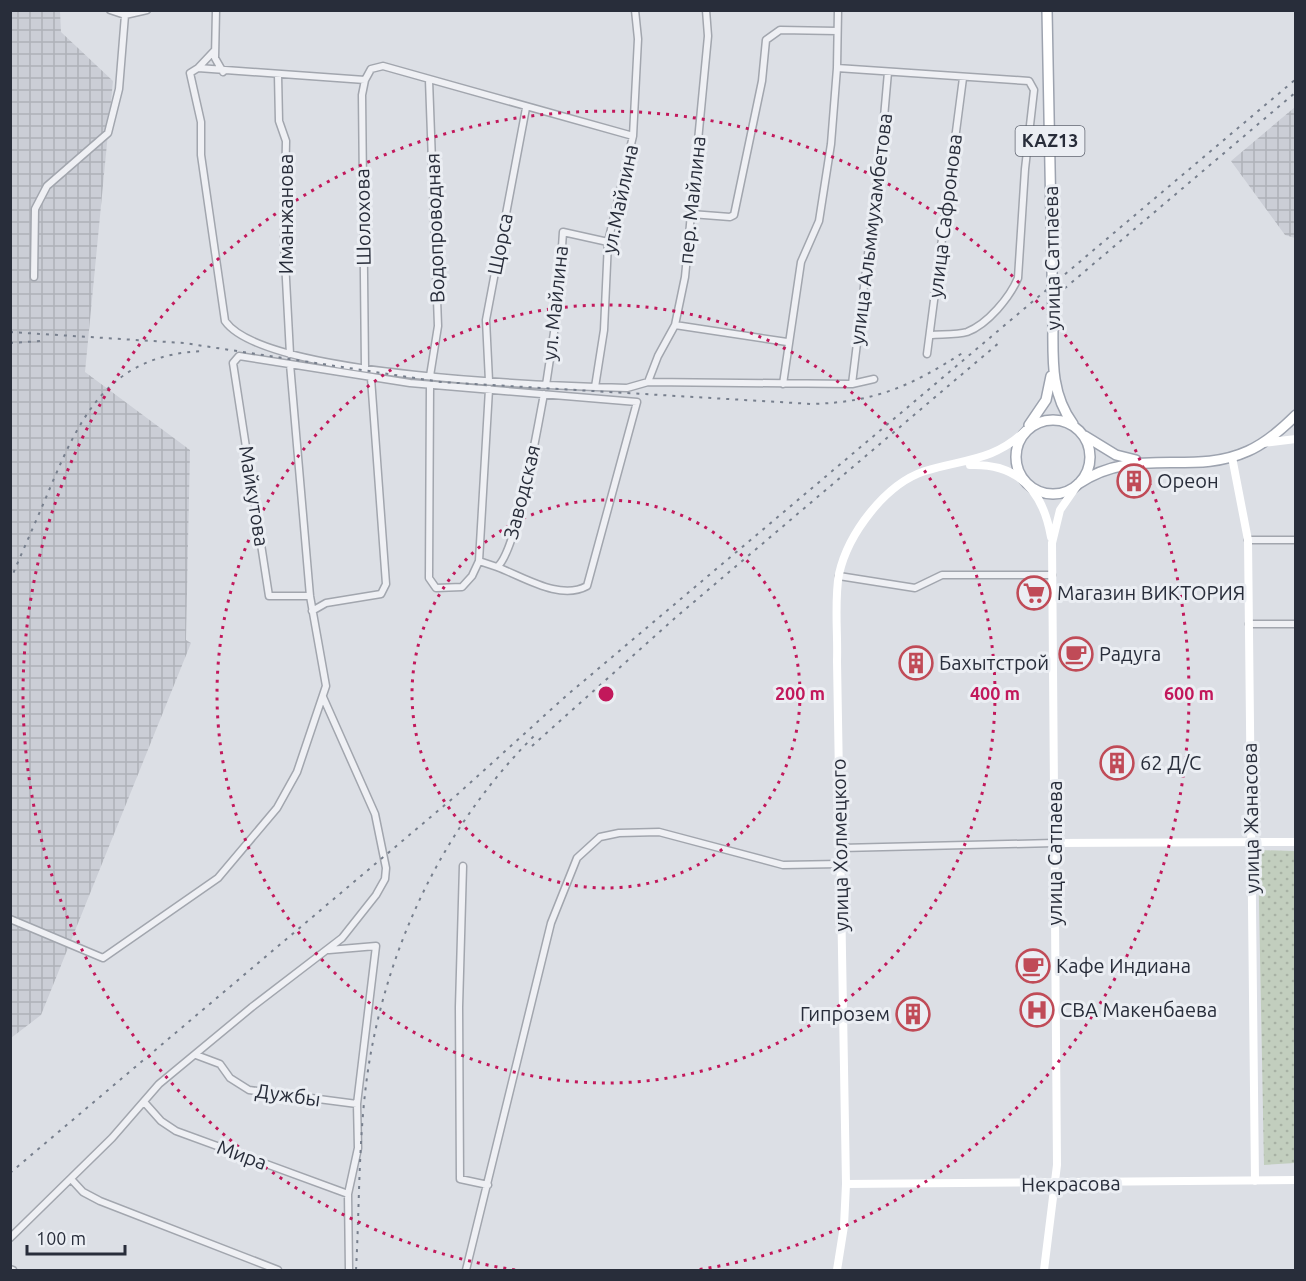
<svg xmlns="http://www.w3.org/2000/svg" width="1306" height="1281" viewBox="0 0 1306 1281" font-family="Ubuntu,sans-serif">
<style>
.industrial{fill:url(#industrial-grid)}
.park{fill:url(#park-dots)}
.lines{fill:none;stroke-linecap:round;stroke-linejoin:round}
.street-casing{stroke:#a2a6ae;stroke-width:9}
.primary-casing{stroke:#9da3af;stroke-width:12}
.street{stroke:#eff0f4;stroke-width:6}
.secondary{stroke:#fff;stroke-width:8}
.primary{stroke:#fff;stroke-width:9}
.rail{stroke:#777f8d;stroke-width:2;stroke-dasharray:3 6;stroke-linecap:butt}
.primary-bridge-casing{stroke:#9da3af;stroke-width:12;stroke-linecap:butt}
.primary-bridge{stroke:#fff;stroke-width:9}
.ring{fill:none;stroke:#c2185b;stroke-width:3;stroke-dasharray:3 6}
.labels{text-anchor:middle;stroke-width:6;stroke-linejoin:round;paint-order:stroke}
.shield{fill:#ebeef3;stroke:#626772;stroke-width:1.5}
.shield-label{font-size:18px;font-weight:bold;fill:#282d3a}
.street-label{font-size:20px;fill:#282d3a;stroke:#ebeef3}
.poi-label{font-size:20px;fill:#282d3a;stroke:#ebeef3;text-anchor:start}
.centre{fill:#c2185b;stroke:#ebeef3;stroke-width:3}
.ring-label{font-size:18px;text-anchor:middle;font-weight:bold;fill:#c2185b;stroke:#ebeef3;stroke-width:6;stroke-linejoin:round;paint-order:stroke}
</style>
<defs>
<pattern id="industrial-grid" width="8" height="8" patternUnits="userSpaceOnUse" patternTransform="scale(1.5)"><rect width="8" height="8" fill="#cbced6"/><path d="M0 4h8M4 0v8" fill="none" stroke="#aeb1b8"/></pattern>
<pattern id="park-dots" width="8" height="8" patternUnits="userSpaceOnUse" patternTransform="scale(1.5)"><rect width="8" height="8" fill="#c2cebe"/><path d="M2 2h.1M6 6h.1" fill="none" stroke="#a7b1a4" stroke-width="1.8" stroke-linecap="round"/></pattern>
</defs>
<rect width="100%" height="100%" fill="#dcdfe5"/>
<path class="industrial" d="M10,11H60L61,32L113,81L85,372L190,450L186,640L191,643L41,1015L11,1038Z
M1295,107V238L1285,235L1231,161Z"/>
<path class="park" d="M1258,850L1295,851V1163L1264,1165Z"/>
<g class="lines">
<defs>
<path id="street" d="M110,10L125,15L147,10
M216,10L215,58L223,72
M198,68L214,51
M837,68L1029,81L1034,90L1025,169L1018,278C1010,297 988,324 967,332C957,335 941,334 930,335
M278,75L279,121L286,141L284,242L290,354
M365,80L198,68L190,73L201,122V155L225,321C264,377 555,386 627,388L648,382L852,384L874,379
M429,80L438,326L430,376
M691,214L730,217L734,215L762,81L766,40L780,30L837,31
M34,277L35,209L47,186L108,133L119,89L125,15
M675,325L787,342
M927,354L963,78
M365,367L362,95L365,80L371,69L383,66L633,136
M489,381L486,320L526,108
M648,382L658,356L675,325L685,277L708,36L706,10
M783,384L801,262L819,221L831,144L837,68L838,10
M852,384L882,140L888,72
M430,385L429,578L436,588L462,587L472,576L479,561L489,389
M546,385L558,306L563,232L608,242
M595,387L604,330L608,242L633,136L638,39L635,10
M1248,540H1296
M479,561L497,567C517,552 538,424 544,394
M839,576L915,588L942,575H1052
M310,596H269L233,363L239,356L410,383L637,402L587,586C560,601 524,577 497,567
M312,611L326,603L381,594L386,584L371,378
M1249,624H1296
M841,848L1054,843
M463,866L459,1007L460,1179L488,1185
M10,919L103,958L218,878L277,808L297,772L326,686L310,596L290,364
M329,950L376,946L357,1104L358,1148L348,1194L349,1270
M196,1055L220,1064L230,1078L249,1090L357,1104
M145,1103L161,1121L176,1131L348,1194
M71,1179L83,1192L100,1201L278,1270
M10,1238L112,1138L159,1084L252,1007L342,938L376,895L385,879L386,868L375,814L323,697
M10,1269L13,1270
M466,1270L551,923L577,858L600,837L619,833L659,832L783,865L840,864"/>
<path id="primary" d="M1047,10L1052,271
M1053,320C1053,358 1050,393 1073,424
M1016 457a37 37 0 1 1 74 0a37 37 0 1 1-74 0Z
M1029,425L1046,400L1051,376
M1085,436L1116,455L1136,460
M1078,484C1135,445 1191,477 1248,451C1266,443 1282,429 1296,415"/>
</defs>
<use href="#street" class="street-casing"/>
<use href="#primary" class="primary-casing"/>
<use href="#street" class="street"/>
<path class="secondary" d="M1263,443L1296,439
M1232,457L1248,540L1255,1181
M970,465C1019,463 1043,491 1051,537
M1054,843L1296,842
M846,1184L1296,1180
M837,1270L844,1226L846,1184L837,661C838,633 834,601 839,574C848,534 885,484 925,471C964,459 994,461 1025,431
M1044,1270L1057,1165L1052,543L1060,510L1078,484"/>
<use href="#primary" class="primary"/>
<path class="rail" d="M10,17L11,10
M1051,300L1296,92
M10,332L184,343L441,382L812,404C876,402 911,386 964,352
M10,343L41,341
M10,581C23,550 37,519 50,488C82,412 111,355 203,351
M532,746L675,618L1000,342
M10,1173L459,793L566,696L1296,79
M356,1270C360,1198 358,1123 371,1052C393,933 448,822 534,736"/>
<defs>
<path id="primary-bridge" d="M1052,271L1053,320"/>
</defs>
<use href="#primary-bridge" class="primary-bridge-casing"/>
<use href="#primary-bridge" class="primary-bridge"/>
</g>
<g class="ring">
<circle cx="606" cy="694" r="194"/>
<circle cx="606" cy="694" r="389"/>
<path d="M515 1270A583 583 0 1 1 697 1270"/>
</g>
<defs>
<symbol id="building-ring" viewBox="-11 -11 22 22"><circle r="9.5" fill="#ebeef3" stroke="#c04b57" stroke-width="1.5"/><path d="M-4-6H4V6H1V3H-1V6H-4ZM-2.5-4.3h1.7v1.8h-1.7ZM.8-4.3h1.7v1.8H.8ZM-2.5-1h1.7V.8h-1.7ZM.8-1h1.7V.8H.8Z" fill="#c04b57"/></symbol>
<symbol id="supermarket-ring" viewBox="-11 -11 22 22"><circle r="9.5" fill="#ebeef3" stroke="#c04b57" stroke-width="1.5"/><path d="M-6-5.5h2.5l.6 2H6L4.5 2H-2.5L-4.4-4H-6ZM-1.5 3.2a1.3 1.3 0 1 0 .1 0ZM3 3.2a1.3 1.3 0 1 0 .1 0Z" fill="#c04b57"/></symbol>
<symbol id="cafe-ring" viewBox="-11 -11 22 22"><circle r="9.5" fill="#ebeef3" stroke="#c04b57" stroke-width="1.5"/><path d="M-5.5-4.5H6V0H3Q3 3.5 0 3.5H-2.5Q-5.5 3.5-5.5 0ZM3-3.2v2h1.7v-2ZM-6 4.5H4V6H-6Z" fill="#c04b57"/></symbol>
<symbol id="hospital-ring" viewBox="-11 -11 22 22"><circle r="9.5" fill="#ebeef3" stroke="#c04b57" stroke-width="1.5"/><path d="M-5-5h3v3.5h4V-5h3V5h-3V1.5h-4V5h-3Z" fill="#c04b57"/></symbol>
</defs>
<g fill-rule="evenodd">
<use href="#building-ring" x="1115" y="462" width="38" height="38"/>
<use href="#supermarket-ring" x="1015" y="574" width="38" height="38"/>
<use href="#cafe-ring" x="1057" y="635" width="38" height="38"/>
<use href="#building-ring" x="897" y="644" width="38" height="38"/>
<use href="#building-ring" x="1098" y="744" width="38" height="38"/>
<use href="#cafe-ring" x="1014" y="947" width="38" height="38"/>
<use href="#hospital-ring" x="1018" y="991" width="38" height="38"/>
<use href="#building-ring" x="894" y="995" width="38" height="38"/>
</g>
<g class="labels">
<rect class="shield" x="1015.5" y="126" width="69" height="30" rx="4.5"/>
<g class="shield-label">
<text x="1050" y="147">KAZ13</text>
</g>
<g class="street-label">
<text transform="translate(620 199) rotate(-78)" y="7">ул.Майлина</text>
<text transform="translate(692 200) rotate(-84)" y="7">пер. Майлина</text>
<text transform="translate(286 214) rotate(-90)" y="7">Иманжанова</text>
<text transform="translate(945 216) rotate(-83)" y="7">улица Сафронова</text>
<text transform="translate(363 217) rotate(-91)" y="7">Шолохова</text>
<text transform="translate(435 228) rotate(-92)" y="7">Водопроводная</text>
<text transform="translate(871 229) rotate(-83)" y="7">улица Альммухамбетова</text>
<text transform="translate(500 244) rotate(-79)" y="7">Щорса</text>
<text transform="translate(1052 258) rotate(-91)" y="7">улица Сатпаева</text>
<text transform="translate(555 303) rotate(-84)" y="7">ул. Майлина</text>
<text transform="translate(522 492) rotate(-76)" y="7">Заводская</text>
<text transform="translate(254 496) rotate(81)" y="7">Майкутова</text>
<text transform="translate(1251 818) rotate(-91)" y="7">улица Жанасова</text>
<text transform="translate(840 845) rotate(-91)" y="7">улица Холмецкого</text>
<text transform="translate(1055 853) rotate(-90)" y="7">улица Сатпаева</text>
<text transform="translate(288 1095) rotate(8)" y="7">Дужбы</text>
<text transform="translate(242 1155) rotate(20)" y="7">Мира</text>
<text transform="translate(1071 1184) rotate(-1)" y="7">Некрасова</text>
</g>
<g class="poi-label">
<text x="1157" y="488">Ореон</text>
<text x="1057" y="600">Магазин ВИКТОРИЯ</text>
<text x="1099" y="661">Радуга</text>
<text x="939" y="670">Бахытстрой</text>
<text x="1140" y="770">62 Д/С</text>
<text x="1056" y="973">Кафе Индиана</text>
<text x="1060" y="1017">СВА Макенбаева</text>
<text x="890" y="1021" text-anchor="end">Гипрозем</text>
</g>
</g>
<circle cx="606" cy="694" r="9" class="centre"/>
<g class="ring-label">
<text x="800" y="700">200 m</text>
<text x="995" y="700">400 m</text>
<text x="1189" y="700">600 m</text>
</g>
<rect width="1306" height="1281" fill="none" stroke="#282d3a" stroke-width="24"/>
<path d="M27 1245v9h98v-9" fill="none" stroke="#282d3a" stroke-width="3"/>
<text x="36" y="1245" font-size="18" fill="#282d3a" stroke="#ebeef3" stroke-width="4.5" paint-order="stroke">100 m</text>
</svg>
